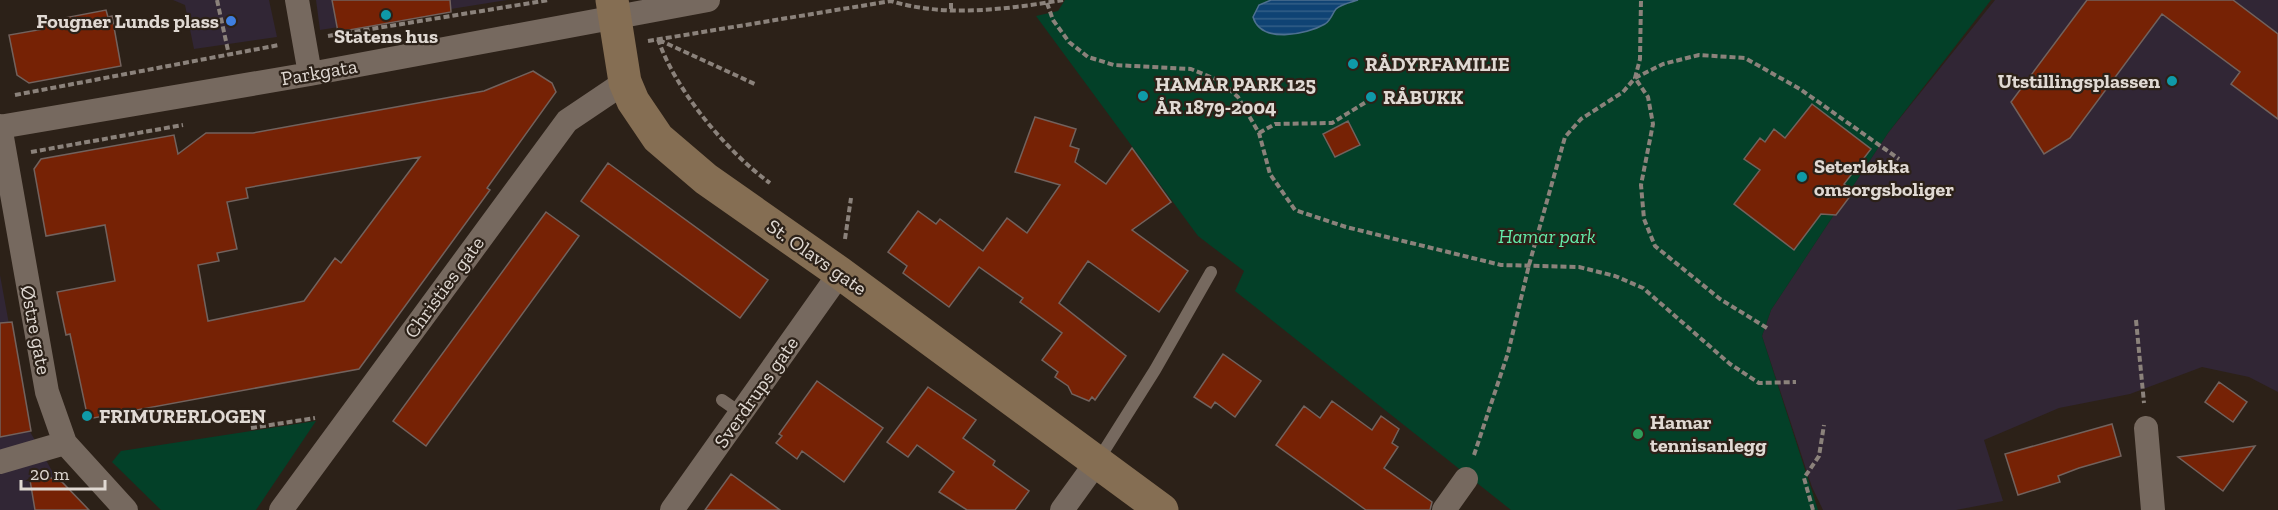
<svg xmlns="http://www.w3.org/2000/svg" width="2278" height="510" viewBox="0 0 2278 510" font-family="'Zilla Slab',serif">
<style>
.commercial{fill:#312635}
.green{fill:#034028}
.water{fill:url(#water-rules);stroke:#4e7090;stroke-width:1.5}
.building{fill:#762205;stroke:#72625d;stroke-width:1.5;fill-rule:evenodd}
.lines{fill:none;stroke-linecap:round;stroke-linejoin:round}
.path{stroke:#8b827b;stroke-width:4;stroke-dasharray:6 3;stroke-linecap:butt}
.lane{stroke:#76695f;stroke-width:12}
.street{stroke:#76695f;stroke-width:24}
.secondary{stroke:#856e53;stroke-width:33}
.culture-dot{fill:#0f9aa8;stroke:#2c2118;stroke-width:2}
.shop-dot{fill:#3f7fe0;stroke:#2c2118;stroke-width:2}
.leisure-dot{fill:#2e9e5b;stroke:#2c2118;stroke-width:2}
.labels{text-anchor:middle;stroke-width:4.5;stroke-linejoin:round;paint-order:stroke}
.poi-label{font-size:20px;font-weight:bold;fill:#e0d9d3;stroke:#2c2118;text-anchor:start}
.street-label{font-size:20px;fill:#e0d9d3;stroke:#2c2118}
.park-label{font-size:20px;font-style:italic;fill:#64edab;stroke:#2c2118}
</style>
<defs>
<pattern id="water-rules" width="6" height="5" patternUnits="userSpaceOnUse" patternTransform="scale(1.5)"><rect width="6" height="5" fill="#0f4374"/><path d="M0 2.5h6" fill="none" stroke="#325e87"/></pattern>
</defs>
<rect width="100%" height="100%" fill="#2c2118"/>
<path class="commercial" d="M173,0H269L277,37L194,49L185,5Z
M316,0H507L320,30Z
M1995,0H2278V392L2249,377L2202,367L2130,394L2059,408L1984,440L2003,501L1956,510H1823L1812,487L1762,336L1771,310L1888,133Z
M0,275L28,428L56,478L87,510H0Z"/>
<path class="green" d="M1065,0H1991L1888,133L1771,310L1762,336L1818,510H1511L1235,291L1244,271L1198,236L1036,16L1058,11Z
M316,421L256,510H161L112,462L121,451Z"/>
<path class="water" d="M1271,0H1358C1352,2 1341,4 1336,9C1332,14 1331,20 1325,24C1306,35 1261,44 1253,17L1259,5Z"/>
<path class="building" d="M332,0H450L451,12L338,32Z
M2087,0H2233L2278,34V119L2231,84L2240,72L2162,14L2070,138L2044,154L2011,102Z
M106,10L108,17L112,16L121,66L29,83L17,75L9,35L44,29L43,22Z
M533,71L552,83L556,92L487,188L490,190L359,369L88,419L70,334L66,335L57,292L115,281L105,225L46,236L34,169L41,159L174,135L178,154L206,133H253L484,91ZM420,157L341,263L335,258L304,301L208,321L198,265L219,261L217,253L237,249L227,202L248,198L246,188Z
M1812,104L1871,149L1844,184L1854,191L1836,215L1821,214L1794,250L1734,204L1760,170L1744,159L1760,138L1765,142L1774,129L1785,138Z
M1035,117L1076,129L1070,146L1079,149L1075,162L1106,184L1132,148L1171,202L1132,230L1188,271L1159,312L1088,261L1059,303L1126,356L1095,400L1092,397L1089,401L1072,394L1068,386L1055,377L1058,372L1042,360L1062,333L1020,302L1023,298L979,267L949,307L903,273L907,266L888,252L918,211L936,224L940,219L983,251L1007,218L1027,233L1060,185L1015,172Z
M1348,121L1360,145L1335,157L1323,134Z
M608,163L768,280L740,318L581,201Z
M546,212L579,236L426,446L393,421Z
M12,322L31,431L0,437V323Z
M1223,354L1261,381L1235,417L1215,402L1211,408L1194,397Z
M817,381L883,428L844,482L802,451L797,459L776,443L782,436L779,434Z
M2219,382L2247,402L2233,422L2205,402Z
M928,387L976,420L963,438L995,461L993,465L1029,491L1015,510H967L939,492L954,472L917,445L908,457L887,442Z
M1332,401L1372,430L1381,416L1399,429L1392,443L1398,447L1384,468L1432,502L1430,510H1366L1276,445L1304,406L1320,418Z
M2112,424L2121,456L2079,468L2058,476L2060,482L2018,495L2005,454Z
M2255,446L2223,491L2178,457Z
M731,474L780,510H705Z
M48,477L62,482L89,510H35L30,480Z"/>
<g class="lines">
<path class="path" d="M217,0L229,55
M1047,3L1053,20L1069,42L1088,57L1114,65L1191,69L1220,81L1238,97L1259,133L1270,174L1295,210L1346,227L1501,265L1579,267L1615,276L1643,288L1730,364L1759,383L1796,382
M951,9V0
M328,36L549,0
M658,39C675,90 727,152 770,183
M659,40L757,85
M648,41L891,1C946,18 1008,9 1063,0
M15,95L279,45
M1259,133L1275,124L1332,123L1366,102
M31,152L183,125
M845,239L851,198
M2136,320L2144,403
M1767,328L1720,299L1655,246L1644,219L1641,185L1653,124L1648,97L1635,78L1663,64L1699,55L1745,58L1800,89L1899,159
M251,428L315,418
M1474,455L1508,353L1529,265L1565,137L1581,119L1623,92L1635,78L1640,59L1641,0
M1813,510L1804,478L1819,456L1824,425"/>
<path class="lane" d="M722,400L742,414
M1097,462L1155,370L1211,272"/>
<path class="street" d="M297,0L310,74
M0,126L47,392L65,443L126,510
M0,127L310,74L708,0
M2146,428L2153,510
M0,462L65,443
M281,510L567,121L625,82
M672,510L840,273
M1062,510L1096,463
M1444,510L1466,479"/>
<path class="secondary" d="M612,0L625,82L633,101L658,138L706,179L840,273L1162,510"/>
</g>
<g class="culture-dot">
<circle cx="386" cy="15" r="6"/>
<circle cx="1353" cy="64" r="6"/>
<circle cx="2172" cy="81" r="6"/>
<circle cx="1143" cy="96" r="6"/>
<circle cx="1371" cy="97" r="6"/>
<circle cx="1802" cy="177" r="6"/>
<circle cx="87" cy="416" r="6"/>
</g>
<circle class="shop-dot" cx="231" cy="21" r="6"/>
<circle class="leisure-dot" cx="1638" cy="434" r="6"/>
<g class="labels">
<g class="poi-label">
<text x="219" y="28" text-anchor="end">Fougner Lunds plass</text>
<text x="386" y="43" text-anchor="middle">Statens hus</text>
<text x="1365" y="71">RÅDYRFAMILIE</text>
<text x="2160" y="88" text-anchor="end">Utstillingsplassen</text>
<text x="1155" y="91">HAMAR PARK 125<tspan x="1155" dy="23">ÅR 1879-2004</tspan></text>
<text x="1383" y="104">RÅBUKK</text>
<text x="1814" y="173">Seterløkka<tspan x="1814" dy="23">omsorgsboliger</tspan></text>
<text x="99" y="423">FRIMURERLOGEN</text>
<text x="1650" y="429">Hamar<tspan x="1650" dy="23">tennisanlegg</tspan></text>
</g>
<g class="street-label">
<text transform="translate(319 72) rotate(-10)" y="7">Parkgata</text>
<text transform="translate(817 257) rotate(35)" y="7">St. Olavs gate</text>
<text transform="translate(444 287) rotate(-54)" y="7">Christies gate</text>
<text transform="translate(36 330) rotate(79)" y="7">Østre gate</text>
<text transform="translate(756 392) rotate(-55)" y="7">Sverdrups gate</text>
</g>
<g class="park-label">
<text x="1547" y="243">Hamar park</text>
</g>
</g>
<path d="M21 480v9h84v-9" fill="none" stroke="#e0d9d3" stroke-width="3"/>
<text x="30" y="480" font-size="18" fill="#e0d9d3" stroke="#2c2118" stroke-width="4.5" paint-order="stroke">20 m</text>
</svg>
